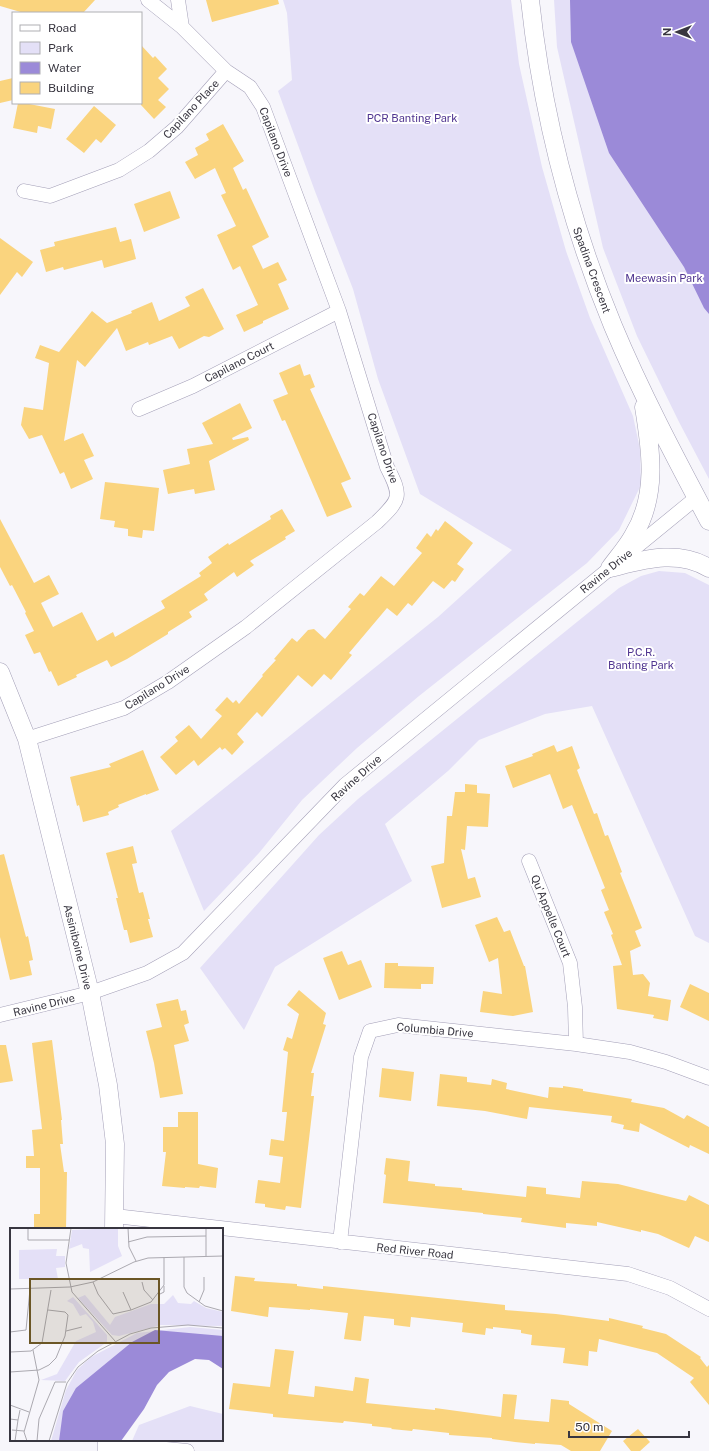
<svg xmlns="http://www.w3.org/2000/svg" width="709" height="1451" viewBox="0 0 709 1451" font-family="'Public Sans',sans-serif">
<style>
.green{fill:#e4e0f7}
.water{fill:#9b8ad8}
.building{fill:#fad47e}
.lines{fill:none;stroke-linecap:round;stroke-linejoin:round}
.minor-casing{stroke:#a39fb7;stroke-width:15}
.tertiary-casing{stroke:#a39fb7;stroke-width:19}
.minor{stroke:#fff;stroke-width:14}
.tertiary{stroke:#fff;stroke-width:18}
.labels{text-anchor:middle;stroke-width:4;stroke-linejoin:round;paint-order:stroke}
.street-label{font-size:11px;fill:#383640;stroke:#fff}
.park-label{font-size:11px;fill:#503590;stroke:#fff}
.inset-road{fill:none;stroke:#aba9b0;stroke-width:1}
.view{fill:#6b5625;fill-opacity:0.15;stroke:#6b5625;stroke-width:2}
.inset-edge{fill:none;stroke:#383640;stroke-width:2}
</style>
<rect width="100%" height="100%" fill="#f7f6fb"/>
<path class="green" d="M283,0H511L519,64L542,167L566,251L590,318L633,416L640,449L641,485L619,530L587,563L419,696L357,748L302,800L259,853L204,911L171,831L438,617L512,550L420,494L378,379L353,289L316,194L278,91L292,80L287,13Z
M554,0H586L709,261V479L679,422L637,336L603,248L557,47Z
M659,571L685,573L709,585V943L695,936L592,706L545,714L479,740L448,771L385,824L412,881L275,967L244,1030L200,968L319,835L358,799L619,588L641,576Z"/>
<path class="water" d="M570,0H709V314L704,308L684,267L609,153L571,42Z"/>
<path class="building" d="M0,0H95L83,13H24L0,6Z
M206,0H278L279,4L212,22Z
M141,45L153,58L155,56L167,69L158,78L169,89L158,100L166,107L154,119L141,105Z
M13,78V100L0,103V81Z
M18,103H24L55,109L51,129L38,126L37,133L13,128Z
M94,106L116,125L101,143L96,139L84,153L66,139Z
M223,124L244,161L233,168L243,190L246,188L269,237L252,246L263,269L278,262L287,280L278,284L289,309L263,321V323L244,332L236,315L258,305L240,266L233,270L217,235L236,226L221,195L226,193L215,168L195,179L185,162L198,155L195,148L209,140L206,134Z
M170,191L180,218L144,232L134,204Z
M116,227L120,242L131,239L136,259L104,268L102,260L64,270L63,267L46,272L40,250L55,246L54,242Z
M0,238L33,262L22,277L17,272L0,295Z
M203,288L224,329L209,337L204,336L179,349L172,336L149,345L148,342L126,351L117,328L85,367L77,360L64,441L83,433L94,456L84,460L93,479L71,489L64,472L60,474L42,435L29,439L21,425L24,407L43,410L49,363L35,358L40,345L59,352L92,311L107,323L132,313L131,311L152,302L159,321L190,306L185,297Z
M300,364L304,376L310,374L315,387L310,389L351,479L341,483L352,507L327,517L285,420L282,421L273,400L288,394L279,373Z
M240,403L252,428L232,438L233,440L248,437L249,440L209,461L215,490L195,494L194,489L168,494L163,470L190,464L187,449L213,444L202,423Z
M105,482L159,488L154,531L143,530L142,538L128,536V529L114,527L115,521L100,519Z
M282,509L295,531L285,537L286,539L250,561L254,565L237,577L234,572L204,594L208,600L189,612L192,617L168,632V634L127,659L111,667L107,660L76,675L77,677L58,686L51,671L49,672L40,652L34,654L25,635L34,631L25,613L26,612L12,585L10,586L0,567V519L34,583L49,575L59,594L41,603L53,627L82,612L97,641L113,632L115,637L165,608L161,601L201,576L199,573L212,563L208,557L228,543L229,545L271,519L270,516Z
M445,521L473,543L457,564L464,569L455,582L452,580L444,589L433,581L412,606L408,603L397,616L387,608L349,653L352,655L331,680L324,674L312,687L298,675L262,717L257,712L237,734L244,742L232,755L225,748L222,750L220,747L198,766L194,760L176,775L160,757L178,741L175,737L189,725L201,739L222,716L215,710L227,697L233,703L236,700L239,704L263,676L262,675L276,660L274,659L292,638L297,642L308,630L314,629L325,639L351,609L348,607L360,593L364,596L381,576L394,586L422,553L416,548L427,533L431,537L436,529L438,531Z
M554,745L557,752L572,746L580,768L577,770L594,814L597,813L605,836L608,835L622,872L620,873L642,928L635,931L641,946L630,951L633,975L643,974L650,983L648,996L671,1000L668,1021L653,1018L654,1015L617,1009L613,966L622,965L611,935L613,934L604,912L609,910L601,890L605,888L572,805L563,809L550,774L513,788L505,766L533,756L532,754Z
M143,750L159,790L146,795V794L118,805L119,807L108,812L109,815L83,822L79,805L77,806L70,777L111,767L109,764Z
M465,784L477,785V793L490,794L488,827L467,826L465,850L461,849L468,879L475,877L481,897L442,908L431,866L444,863L447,816H452L455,792H465Z
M133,846L137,863L132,864L139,893L143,892L150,919H148L153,937L130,943L127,930H124L116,898H118L106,853Z
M4,854L26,937L28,936L33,960L29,961L32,975L10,980L0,937V855Z
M497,917L504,932L510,930L524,966H525L533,1012L513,1016L480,1012L483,991L502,994L498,958L489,962L475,925Z
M342,951L348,965L361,960L372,987L339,1000L323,958Z
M385,963H398V966L434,967L433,984H421V989L384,988Z
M690,984L709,993V1021L680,1007Z
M299,990L326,1013L323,1024L326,1025L311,1073H314L311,1096H314L301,1208L286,1206L285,1210L265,1207V1204L255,1203L258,1180L280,1183L283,1157L269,1155L271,1139L284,1141L287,1112H282L288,1052L283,1050L287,1037L292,1039L299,1014L287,1005Z
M178,999L181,1011L186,1010L189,1023L184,1025L189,1041L174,1045L183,1094L160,1098L154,1063L146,1031L162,1027L156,1004Z
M52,1040L62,1120H61L63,1144H60L64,1172H67L66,1229H34V1214H40V1168H26V1156H34L32,1130L42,1129L32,1043Z
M0,1045H6L13,1081L0,1083Z
M382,1068L414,1072L411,1101L379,1097Z
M440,1074L467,1077V1082L491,1085L492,1079L507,1083L506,1089L548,1098L549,1087L563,1088V1086L583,1089V1091L632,1099L631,1102L664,1108L684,1119L687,1115L709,1127V1154L690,1145L689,1148L640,1123L639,1132L623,1129L624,1125L611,1122L612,1116L529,1107L527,1119L485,1111L437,1106Z
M178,1112H198V1164L218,1168L216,1188L200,1186L199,1188L185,1187V1188L162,1186L166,1152H163V1127H178Z
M386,1158L410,1161L408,1181L435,1184V1186L462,1188V1190L526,1197L527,1186L546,1188V1194L580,1198L582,1181L618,1184L686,1201L689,1195L709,1205V1242L695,1236L689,1248L658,1234L641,1230V1232L597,1222V1226L566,1223V1228L521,1222L522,1218L483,1214V1213L383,1203L386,1175L384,1174Z
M235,1276L255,1278L254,1281L297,1284V1286L323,1289V1286L505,1305V1310L556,1314L609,1321V1318L643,1326L642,1328L666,1334L701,1357L700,1358L707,1367L709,1365V1405L690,1382L694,1378L657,1353L599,1339L597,1352L589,1351L588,1366L563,1363L565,1348L531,1345L532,1335L521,1333V1330L493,1327V1329L486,1328L485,1335L462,1332L463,1323L411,1317L410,1327L394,1325V1319L364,1316L361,1341L344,1339L348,1313L310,1309V1310L269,1307L268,1317L231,1311Z
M275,1349L294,1351L288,1394L314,1397L315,1386L353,1391L355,1377L369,1379L366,1403L435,1410V1408L501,1417L503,1394L517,1395L514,1419L549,1422L551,1399L569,1401V1404L612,1431L600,1451H571L561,1445L535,1443V1444L515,1442L492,1439V1438L449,1435V1433L413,1429L412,1431L391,1429L392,1428L372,1426V1424L344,1421L343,1423L273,1417V1414L229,1409L233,1383L270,1387Z
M638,1429L650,1442L640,1451H631L623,1441Z"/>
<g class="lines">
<defs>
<path id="minor" d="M178,0L182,27
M24,191L50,196L119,170L149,151L177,127L226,71
M139,409L193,386L339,311
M27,739L124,708L168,682L246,627L377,522C401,499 402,496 387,467L339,311L263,107L250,87L226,71L182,27L148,0
M529,861L570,963L575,1007L576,1044
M0,1015L90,993L147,973L183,953L345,785L696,498
M115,1216L628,1274L670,1288L709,1309
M340,1242L361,1057L370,1031L398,1025L576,1044L630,1052L666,1062L709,1078
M108,1446H134L187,1451"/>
<path id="tertiary" d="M530,0C542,112 570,222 613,326C641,393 675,457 709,521
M610,568C618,557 627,547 633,536C658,496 651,450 644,407
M610,568C643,560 677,549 709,568
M0,672L27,739L90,993L108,1085L115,1144L114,1229
M107,1440V1451"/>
</defs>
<use href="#minor" class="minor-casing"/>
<use href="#tertiary" class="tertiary-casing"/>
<use href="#minor" class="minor"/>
<use href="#tertiary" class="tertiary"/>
</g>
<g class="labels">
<g class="street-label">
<text transform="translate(191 109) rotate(-47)" y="4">Capilano Place</text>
<text transform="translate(276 142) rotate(69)" y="4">Capilano Drive</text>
<text transform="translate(592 270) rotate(70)" y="4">Spadina Crescent</text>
<text transform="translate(239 362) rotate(-27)" y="4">Capilano Court</text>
<text transform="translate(383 448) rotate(71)" y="4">Capilano Drive</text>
<text transform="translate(606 571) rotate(-39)" y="4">Ravine Drive</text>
<text transform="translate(157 687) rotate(-32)" y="4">Capilano Drive</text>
<text transform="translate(356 778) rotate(-42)" y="4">Ravine Drive</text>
<text transform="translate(551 916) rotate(68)" y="4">Qu'Appelle Court</text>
<text transform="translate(78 947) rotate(76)" y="4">Assiniboine Drive</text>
<text transform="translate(44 1005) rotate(-14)" y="4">Ravine Drive</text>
<text transform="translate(435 1030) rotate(5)" y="4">Columbia Drive</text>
<text transform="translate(415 1251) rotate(6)" y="4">Red River Road</text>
</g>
<g class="park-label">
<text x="412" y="122">PCR Banting Park</text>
<text x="664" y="282">Meewasin Park</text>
<text x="641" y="656">P.C.R.<tspan x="641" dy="13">Banting Park</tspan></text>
</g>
</g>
<g transform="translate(10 1228)">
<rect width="213" height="213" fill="#f7f6fb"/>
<path d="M108,0V18L112,28L80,44L79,21L73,20L72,16L59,21L62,2ZM47,21L46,28H55V39L46,40L48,51H9V22ZM75,67L100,97L105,89L141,76H154L163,67L168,75L181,76L184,73L196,80L213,84V98L151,97L109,108L102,107L68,70ZM63,69L97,107V114L69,134L55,153L31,152L47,146L66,113L86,104L83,94L76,86L70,88L63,76L57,73ZM180,99L213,102V109L76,152L49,213H41L56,162L67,142L81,129L127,105ZM180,178L213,186V213H122L129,197Z" fill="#e4e0f7"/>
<path d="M145,102L213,108V141L199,132L185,131L159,144L147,157L134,181L111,213H49L53,183L66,160L122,114Z" fill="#9b8ad8"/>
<path class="inset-road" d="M18,0V12H59M61,0L56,35L62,64L105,113M118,0L119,19L126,33M196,0V28M118,14L137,9L196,8M174,29V59L177,65L195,78L213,83M83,54L88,66L103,86L121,82L141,74L154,57V29M132,54L134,62L143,72M0,61L60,59L83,54L124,34L138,30L213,28M113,64L121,82M148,67L154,64V58M189,74L194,62V49M56,103L72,99M0,104L16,102L20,61M0,124L21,123L32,115L41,62M0,144L29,142L39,137L46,130L55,108L58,87L55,84L38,82M0,177L19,184M0,191L8,192L10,182M2,202L14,203M5,213L8,192M17,213L14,204L29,152L23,122M27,213L29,191L45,154H56M39,213L57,155L68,139L88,123L120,106L141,100L178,97L213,100"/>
<path class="view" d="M20,51H149V115H20Z"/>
<rect width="213" height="213" class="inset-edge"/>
</g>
<rect x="12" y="12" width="130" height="92" fill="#ffffff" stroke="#afafb3"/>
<rect x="20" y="25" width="20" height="6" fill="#ffffff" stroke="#afafb3"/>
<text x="48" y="32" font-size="12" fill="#383640">Road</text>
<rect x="20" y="42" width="20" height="12" fill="#e4e0f7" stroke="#afafb3"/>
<text x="48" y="52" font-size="12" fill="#383640">Park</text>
<rect x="20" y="62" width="20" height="12" fill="#9b8ad8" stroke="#afafb3"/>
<text x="48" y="72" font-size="12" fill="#383640">Water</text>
<rect x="20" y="82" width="20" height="12" fill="#fad47e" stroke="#afafb3"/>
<text x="48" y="92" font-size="12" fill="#383640">Building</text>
<g transform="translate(677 32) rotate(270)" stroke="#ffffff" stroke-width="3" paint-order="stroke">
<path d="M0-3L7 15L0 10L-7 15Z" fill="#383640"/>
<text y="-6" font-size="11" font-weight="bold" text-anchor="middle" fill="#383640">N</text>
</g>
<path d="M569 1431v6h120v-6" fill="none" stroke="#383640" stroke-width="2"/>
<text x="575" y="1431" font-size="12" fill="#383640" stroke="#ffffff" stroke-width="3" paint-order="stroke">50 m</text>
</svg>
